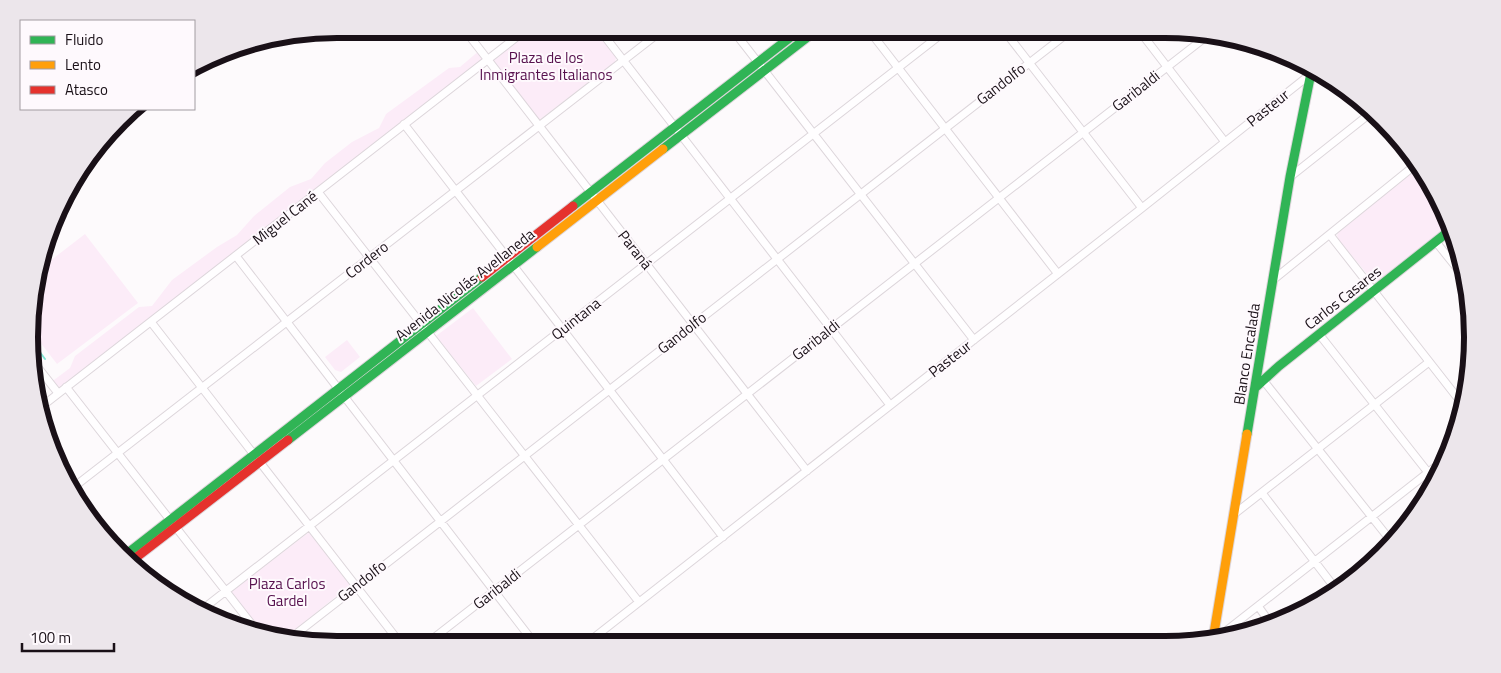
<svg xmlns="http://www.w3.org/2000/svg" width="1501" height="673" viewBox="0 0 1501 673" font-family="'Titillium Web',sans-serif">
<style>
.green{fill:#fcecf8}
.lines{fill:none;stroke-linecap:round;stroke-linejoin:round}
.stream{stroke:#82e5d3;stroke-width:2}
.street-casing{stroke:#ddd6db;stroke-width:9}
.fast-casing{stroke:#ddd6db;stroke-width:11}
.slow-casing{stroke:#ddd6db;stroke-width:11}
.jam-casing{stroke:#ddd6db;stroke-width:11}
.street{stroke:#fffeff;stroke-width:7}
.fast{stroke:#30b455;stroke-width:9}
.slow{stroke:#ff9f0a;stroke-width:9}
.jam{stroke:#e5322d;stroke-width:9}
.labels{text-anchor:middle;stroke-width:4;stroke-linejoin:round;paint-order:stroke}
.park-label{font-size:15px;fill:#57114e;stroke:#fef9fd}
.street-label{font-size:15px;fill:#191017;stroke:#fef9fd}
.rim{fill:none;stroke:#191017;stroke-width:6}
</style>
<rect width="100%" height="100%" fill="#fdfafc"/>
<path class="green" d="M531,29H594L616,58L615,62L539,120L537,119L493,61L497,55Z
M480,50L487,60L58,393L50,383L70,368L75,356L139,307L152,306L172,280L217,247L237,235L254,216L290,187L311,179L325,163L352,142L379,128L386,114L449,68L460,67Z
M1415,171L1419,173L1441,201L1448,227L1381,280L1373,281L1338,239L1337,235L1339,232L1412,172Z
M85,234L138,303L57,364L33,333L35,277L37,271Z
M473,308L512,359L476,386L436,336Z
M347,340L360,357L341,372L335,370L325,357Z
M308,533L312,534L349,583V586L287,636L263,632L233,594L232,591Z"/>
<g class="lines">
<path class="stream" d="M33,343L45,359"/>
<defs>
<path id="street" d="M464,29L807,471
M599,29L890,405
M732,29L974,340
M868,29L1058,274
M1003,29L1142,208
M1138,29L1225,142
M404,124L723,537
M1290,177L1372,112
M318,192L639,602
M56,221L62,216L59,212
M1330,235L1460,401
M1436,242L1460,272
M236,256L535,644
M1273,280L1414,166
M151,322L401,644
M1319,334L1434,480
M32,360L58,393
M1263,380L1391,541
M66,387L257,631
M41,407L527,29
M70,490L664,29
M1262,493L1335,588
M1233,515L1429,362
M1258,606L1271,624
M204,608L948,29
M292,637L1073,29
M1217,638L1444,460
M587,643L1142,208L1312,73
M426,644L1207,36"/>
<path id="fast" d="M663,149L818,29
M573,206L801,29
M1256,387L1279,366L1449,231
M1247,434L1290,177L1311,73
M288,440L537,247
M124,556L482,277"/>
<path id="slow" d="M537,247L663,149
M1213,639L1247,434"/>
<path id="jam" d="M482,277L573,206
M129,563L288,440"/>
</defs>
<use href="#street" class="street-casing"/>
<use href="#fast" class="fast-casing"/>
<use href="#slow" class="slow-casing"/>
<use href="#jam" class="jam-casing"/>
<use href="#street" class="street"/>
<use href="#fast" class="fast"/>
<use href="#slow" class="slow"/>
<use href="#jam" class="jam"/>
</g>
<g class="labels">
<g class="park-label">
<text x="546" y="63">Plaza de los<tspan x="546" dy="17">Inmigrantes Italianos</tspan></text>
<text x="287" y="589">Plaza Carlos<tspan x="287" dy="17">Gardel</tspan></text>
</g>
<g class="street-label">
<text transform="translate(1001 84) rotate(-38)" y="5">Gandolfo</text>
<text transform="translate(1136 91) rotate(-38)" y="5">Garibaldi</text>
<text transform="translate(1268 108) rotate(-39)" y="5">Pasteur</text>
<text transform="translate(285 218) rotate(-38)" y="5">Miguel Cané</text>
<text transform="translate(635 250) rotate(52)" y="5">Paraná</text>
<text transform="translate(367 260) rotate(-38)" y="5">Cordero</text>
<text transform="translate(465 285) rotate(-38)" y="5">Avenida Nicolás Avellaneda</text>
<text transform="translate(1343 298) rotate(-38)" y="5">Carlos Casares</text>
<text transform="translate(576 319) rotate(-38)" y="5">Quintana</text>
<text transform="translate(682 333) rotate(-38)" y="5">Gandolfo</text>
<text transform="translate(816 340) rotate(-38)" y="5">Garibaldi</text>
<text transform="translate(1247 354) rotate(-81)" y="5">Blanco Encalada</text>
<text transform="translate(950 359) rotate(-38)" y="5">Pasteur</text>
<text transform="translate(362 581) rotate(-38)" y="5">Gandolfo</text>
<text transform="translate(497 589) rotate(-38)" y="5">Garibaldi</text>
</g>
</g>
<path d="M0 0H1501V673H0ZM337 38H1165A299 299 0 0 1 1464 337V337A299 299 0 0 1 1165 636H337A299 299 0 0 1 38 337V337A299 299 0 0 1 337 38Z" fill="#ece6eb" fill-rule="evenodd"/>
<path class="rim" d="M337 38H1165A299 299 0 0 1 1464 337V337A299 299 0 0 1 1165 636H337A299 299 0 0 1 38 337V337A299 299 0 0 1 337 38Z"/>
<rect x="20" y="20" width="175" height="90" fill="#fef9fd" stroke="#a29ca1"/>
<rect x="30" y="36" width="25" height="8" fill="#30b455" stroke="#a29ca1"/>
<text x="65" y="45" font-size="15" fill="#191017">Fluido</text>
<rect x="30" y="61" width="25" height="8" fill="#ff9f0a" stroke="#a29ca1"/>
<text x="65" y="70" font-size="15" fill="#191017">Lento</text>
<rect x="30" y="86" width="25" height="8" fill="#e5322d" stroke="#a29ca1"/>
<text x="65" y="95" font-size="15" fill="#191017">Atasco</text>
<path d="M22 643v8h92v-8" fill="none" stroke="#191017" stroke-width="2.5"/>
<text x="30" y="643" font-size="15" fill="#191017" stroke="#fef9fd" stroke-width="4" paint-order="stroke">100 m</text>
</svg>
